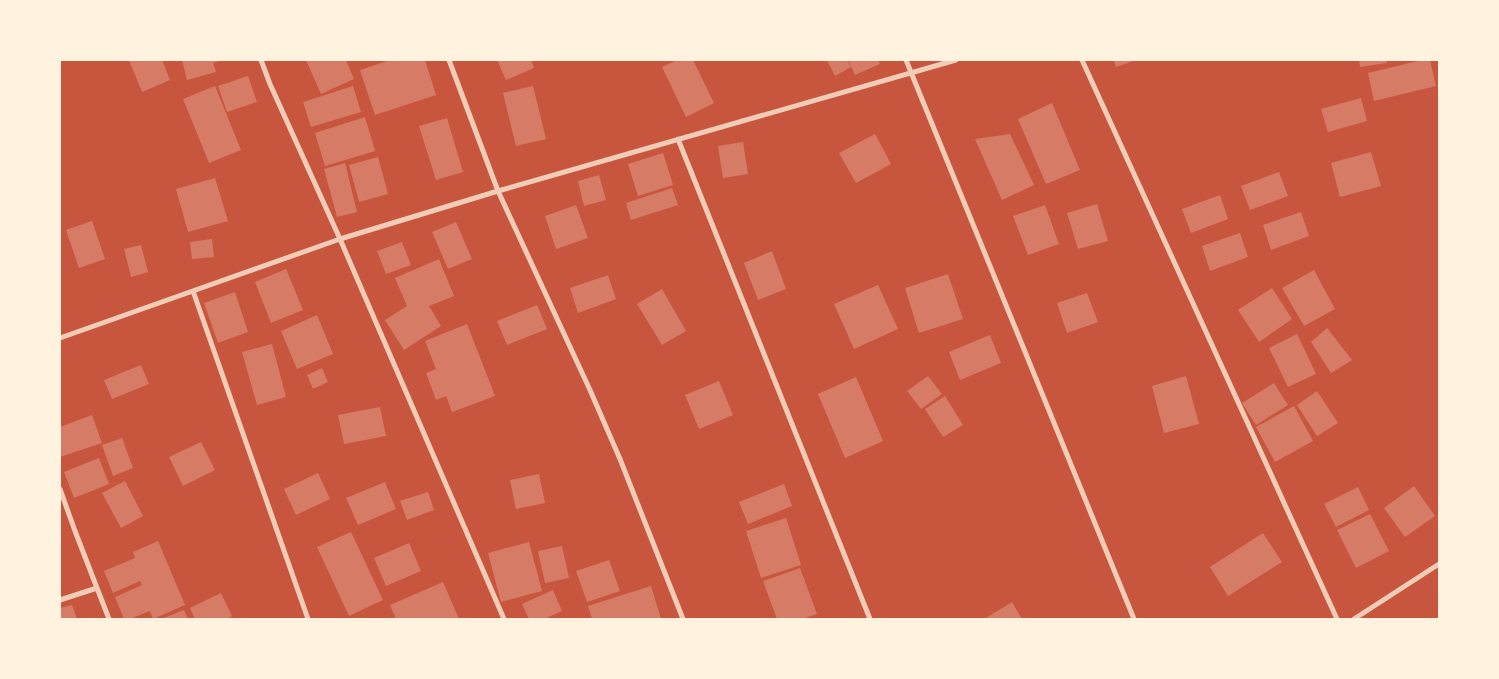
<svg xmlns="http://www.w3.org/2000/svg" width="1499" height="679" viewBox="0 0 1499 679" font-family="'Noto Serif',serif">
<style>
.building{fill:#d67c66}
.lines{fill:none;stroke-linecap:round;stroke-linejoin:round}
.minor{stroke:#f1ccb7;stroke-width:5}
</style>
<rect width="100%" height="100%" fill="#c8553d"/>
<path class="building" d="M129,60H162L170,80L142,92Z
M182,60H223L213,63L216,72L187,80Z
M306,60H346L354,79L321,94Z
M390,60H425L436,95L375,115L360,70Z
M497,60H531L534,68L506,80Z
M677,60H693L714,103L686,117L662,67Z
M827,60H847L851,67L835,76Z
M848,60H878L880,64L855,75Z
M1114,60H1136L1116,67Z
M1359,60H1386L1387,63L1360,67Z
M1422,60H1430L1436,86L1374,101L1368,73Z
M248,76L257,102L227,112L218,86Z
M215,86L241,150L209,163L183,99Z
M353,86L361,112L311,127L303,102Z
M533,86L546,139L516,146L503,93Z
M1361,98L1367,121L1328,132L1321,109Z
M1052,103L1080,170L1046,184L1018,119Z
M365,117L375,151L325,166L315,133Z
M447,118L463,172L436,180L419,126Z
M875,134L891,164L856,183L839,153Z
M1010,134L1034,185L1002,200L975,139Z
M743,142L748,174L723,178L718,146Z
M1371,152L1381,186L1340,197L1331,163Z
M663,153L673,185L638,196L628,164Z
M378,157L388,194L359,202L349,165Z
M345,163L357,212L337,217L324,169Z
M1279,172L1288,196L1250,210L1241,186Z
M599,175L606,200L584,206L578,181Z
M215,178L228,221L188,232L176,189Z
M672,188L678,205L631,220L626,203Z
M1220,195L1228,219L1191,233L1182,209Z
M1097,204L1108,241L1078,249L1067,213Z
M576,205L588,238L556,249L545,216Z
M1045,205L1059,244L1028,255L1013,216Z
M1301,212L1309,236L1271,250L1263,225Z
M92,221L105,259L79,268L66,230Z
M456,222L472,259L448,269L432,232Z
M1240,233L1248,257L1210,271L1202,246Z
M212,239L214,257L192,259L190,242Z
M402,242L411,265L386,274L377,251Z
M141,245L148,272L131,277L124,249Z
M772,251L786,289L758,300L744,263Z
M439,259L454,296L429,306L441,326L404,350L385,320L407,306L395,278Z
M286,269L303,310L271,323L255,282Z
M1314,270L1335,309L1304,326L1282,288Z
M948,274L963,319L919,333L905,288Z
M608,275L616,299L578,313L570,288Z
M878,285L898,329L854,349L834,304Z
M1272,288L1292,319L1259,342L1238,310Z
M662,289L686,331L662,345L637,304Z
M235,292L248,332L218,343L204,303Z
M1087,293L1098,322L1067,333L1057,303Z
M537,305L547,329L507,345L497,321Z
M317,315L333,354L297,369L281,331Z
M467,324L495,396L452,412L446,396L436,400L426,373L436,369L425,341Z
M1327,328L1352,360L1331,373L1311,342Z
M1297,334L1316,374L1288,387L1269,348Z
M990,335L1001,363L960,380L949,352Z
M272,344L286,397L257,405L242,352Z
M141,365L149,384L112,399L104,380Z
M322,368L328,382L313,389L307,375Z
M928,376L942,394L921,409L907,391Z
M1186,376L1199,424L1164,433L1152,386Z
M856,377L883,441L845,458L818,394Z
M719,381L733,415L699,429L685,395Z
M1274,383L1288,405L1256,425L1242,403Z
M1317,391L1338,423L1317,436L1297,405Z
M945,396L963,425L943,437L925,409Z
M1294,406L1313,441L1275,462L1256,427Z
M380,407L386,436L344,444L338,415Z
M92,415L102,443L60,457V427Z
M122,438L133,468L113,476L102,445Z
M201,442L215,470L183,486L169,457Z
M99,458L109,484L74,498L64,472Z
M318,473L330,499L296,515L284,489Z
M539,474L545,503L516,509L510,480Z
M125,481L143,516L121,528L102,493Z
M385,482L396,509L358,525L346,498Z
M784,484L792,506L748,524L739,502Z
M1414,486L1435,516L1405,537L1384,508Z
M1358,487L1369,510L1336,527L1324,504Z
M428,492L434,510L407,520L400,501Z
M1370,514L1389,551L1356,568L1337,530Z
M786,518L801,565L761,578L746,531Z
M351,532L383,600L349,616L317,547Z
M1263,533L1282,562L1228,596L1210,567Z
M158,541L185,605L153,619L150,611L130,619H124L115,597L142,585L140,581L113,593L104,571L135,558L133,552Z
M529,542L542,591L501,602L488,553Z
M409,543L421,571L386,586L374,558Z
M562,546L569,578L545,583L538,551Z
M609,560L620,591L587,602L576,571Z
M800,568L817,614L802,619H777L763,581Z
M443,582L459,619H396L390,605Z
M651,586L661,619H592L588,606Z
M553,590L562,611L544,619H529L522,604Z
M221,593L232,616L227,619H195L190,608Z
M1012,602L1022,619H987L986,618Z
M72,605L77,619H60V608Z
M184,610L188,619H161Z"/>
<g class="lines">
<path class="minor" d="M261,60L270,84L340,239L504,619
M449,60L498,191L590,390L620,459L683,619
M906,60L1134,619
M1082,60L1337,619
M678,139L870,619
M193,291L308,619
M60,338L340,239L498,191L956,60
M60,489L75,531L109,619
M60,600L97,588
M1354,619L1439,564"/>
</g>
<rect width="1499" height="679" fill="none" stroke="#fff3e0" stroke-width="122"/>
</svg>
